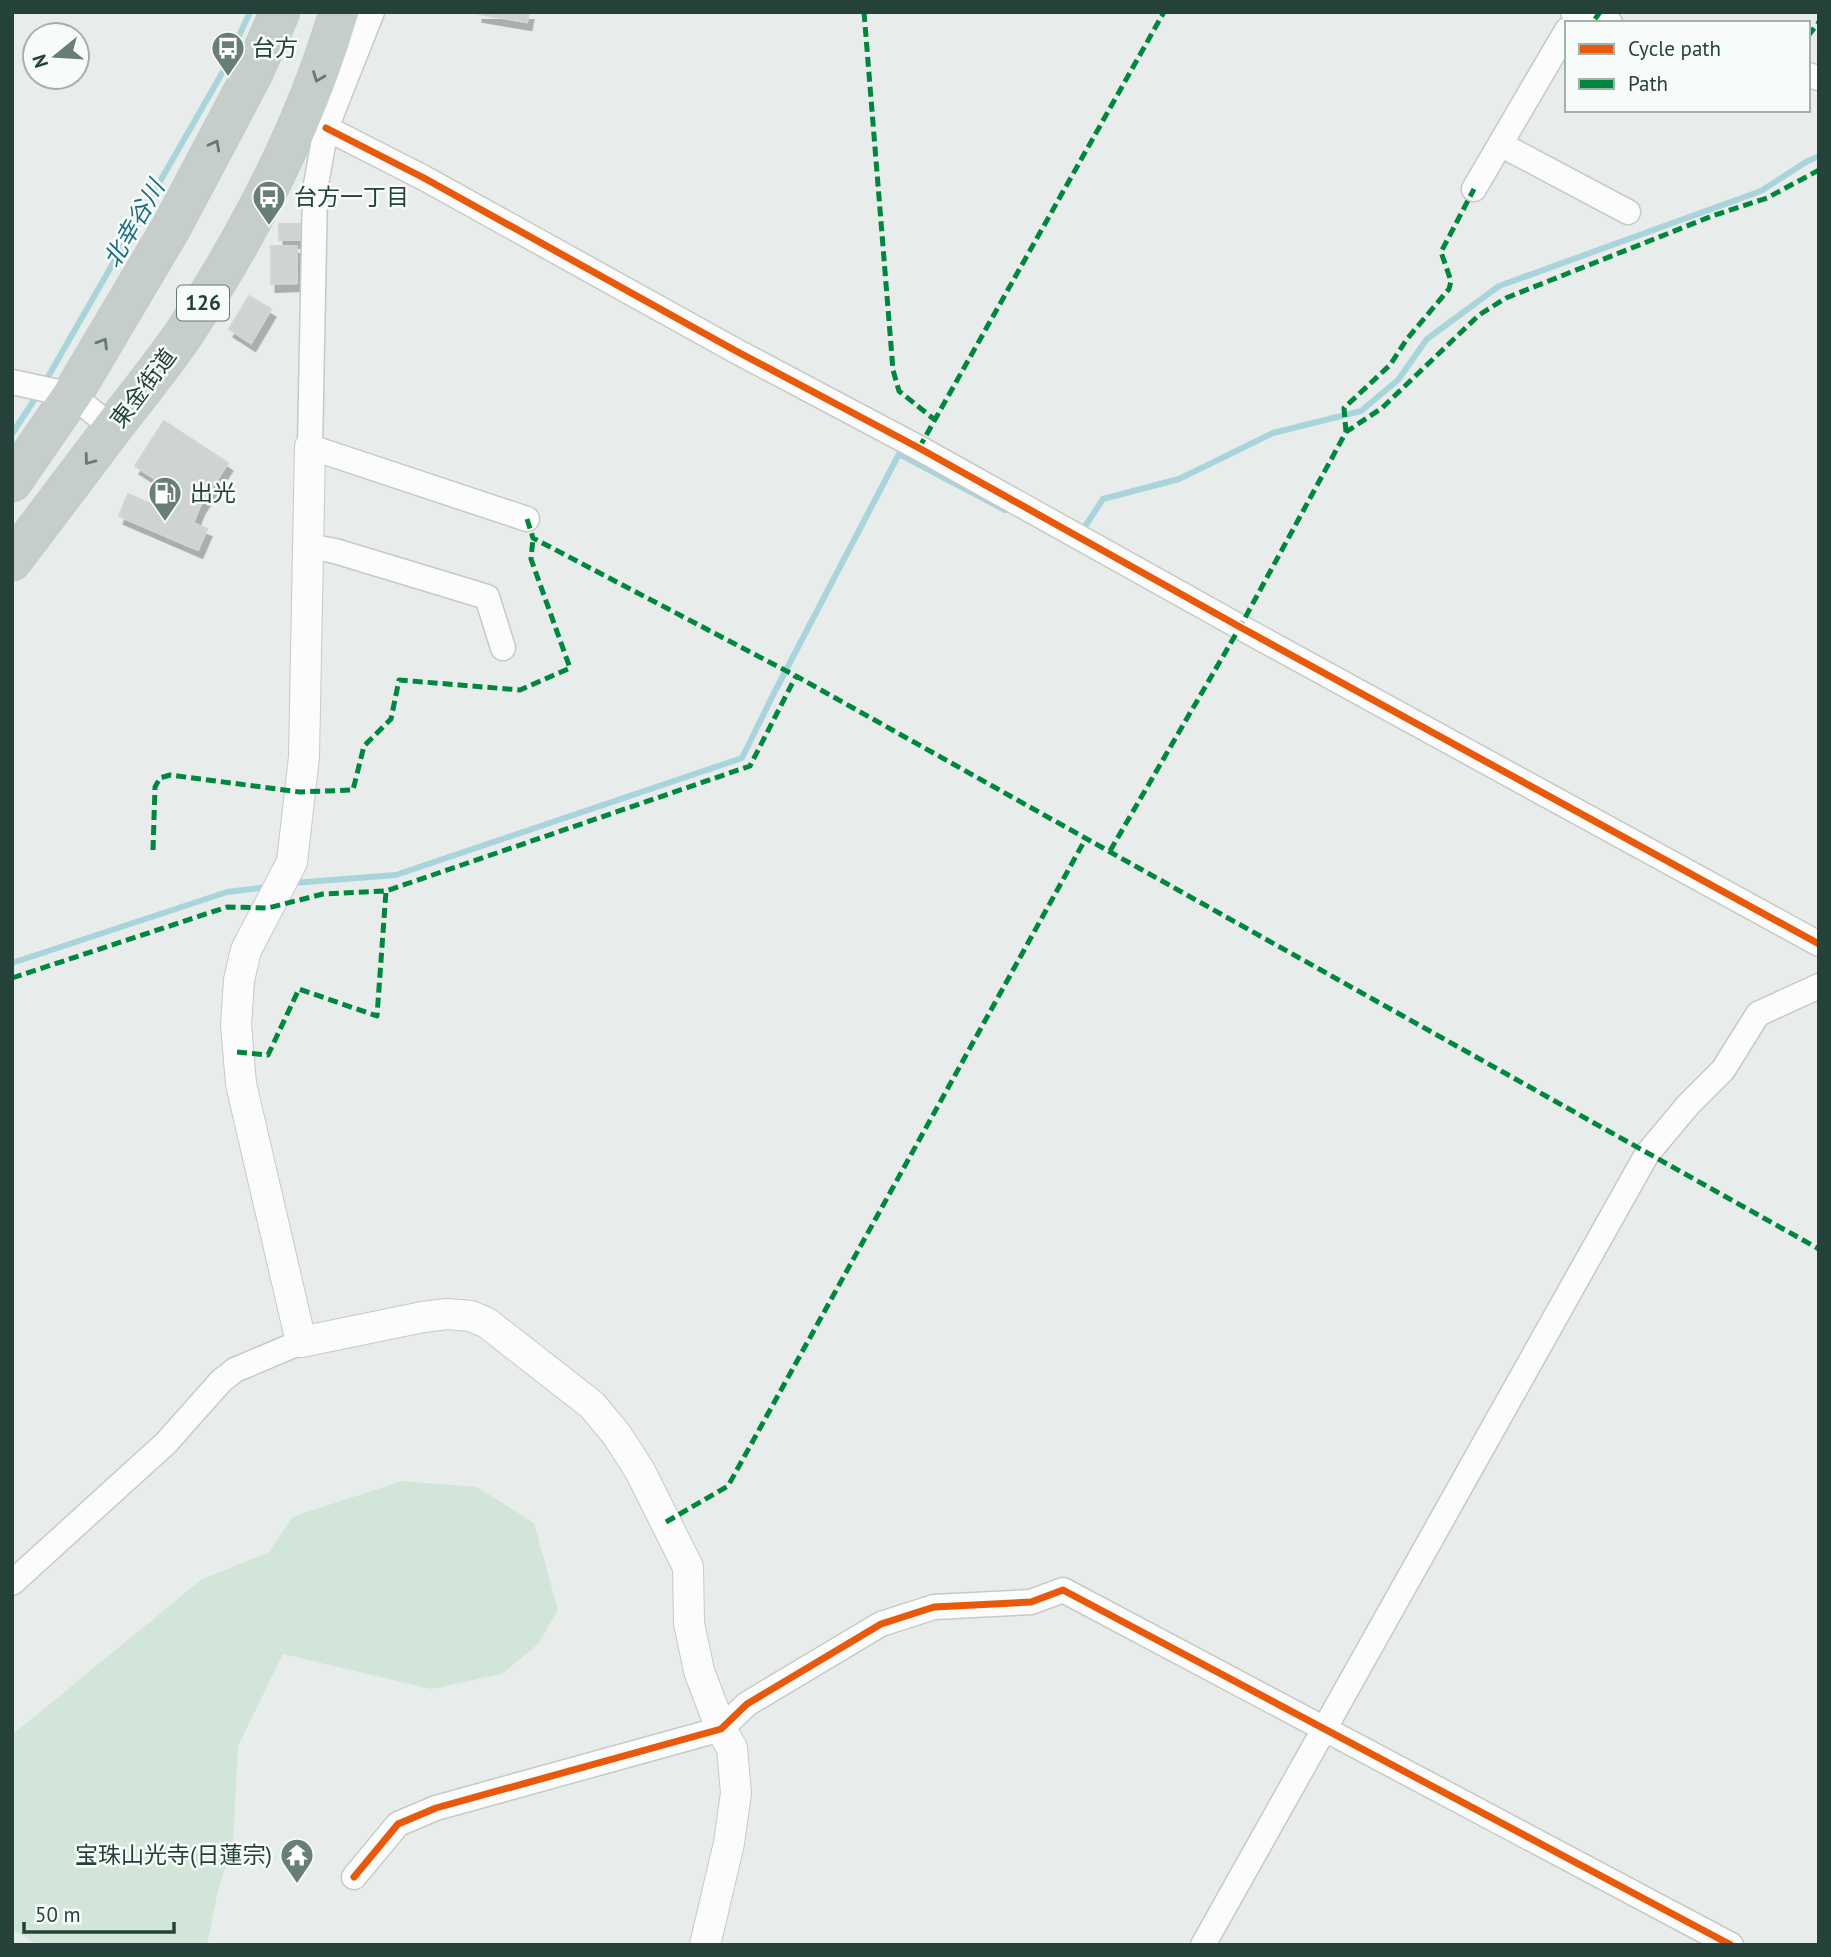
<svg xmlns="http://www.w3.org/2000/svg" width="1831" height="1957" viewBox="0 0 1831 1957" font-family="'PT Sans','Noto Sans JP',sans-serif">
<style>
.green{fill:#d1e6d8}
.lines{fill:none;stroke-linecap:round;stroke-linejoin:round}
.stream{stroke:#a9d4db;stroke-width:6}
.building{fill:#cfd4d2;stroke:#d1d6d4;stroke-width:2;filter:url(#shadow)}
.minor-casing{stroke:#c5cac8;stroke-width:27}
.tertiary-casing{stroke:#c5cac8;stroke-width:32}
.trunk-casing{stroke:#c3ccc9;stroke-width:41}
.minor{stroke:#fcfcfc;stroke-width:24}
.tertiary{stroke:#fcfcfc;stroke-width:30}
.trunk{stroke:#c6cecc;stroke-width:38}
.quiet{stroke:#00873e;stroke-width:5;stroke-dasharray:10 5;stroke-linecap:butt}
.cycleway-casing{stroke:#f7fbf9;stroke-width:11}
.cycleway{stroke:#e8590c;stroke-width:7}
.oneway{stroke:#657a74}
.labels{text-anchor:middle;stroke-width:5;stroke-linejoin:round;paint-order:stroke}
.shield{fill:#f7fbf9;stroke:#637a73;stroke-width:2}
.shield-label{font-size:21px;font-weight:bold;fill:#24423a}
.poi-label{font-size:23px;fill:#24423a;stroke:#f7fbf9;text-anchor:start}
.street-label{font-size:23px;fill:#24423a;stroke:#f7fbf9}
.water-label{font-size:24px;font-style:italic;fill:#1c6f80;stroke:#f7fbf9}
</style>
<defs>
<filter id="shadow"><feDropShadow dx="4.5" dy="8" stdDeviation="0" flood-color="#0004"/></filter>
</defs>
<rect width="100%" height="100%" fill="#e8edeb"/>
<path class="green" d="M402,1481L477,1487L534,1523L558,1610L538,1644L502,1674L431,1689L283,1654L238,1746L233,1846L219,1886L207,1945H37L12,1929V1735L202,1579L269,1552L292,1517Z"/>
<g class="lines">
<path class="stream" d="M45,382L221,75L250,12
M12,434L38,394
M1082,531L1103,499L1179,479L1273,433L1361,411L1398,380L1427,339L1499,286L1761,191L1806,162L1819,156
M293,883L396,875L742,758L773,695L899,454L1005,510
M12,963L227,892L268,887"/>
</g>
<path class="building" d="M478,12H529L527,22L478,14Z
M279,224H300V240H279Z
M271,246H297V283L271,284Z
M249,296L271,309L251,343L229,329Z
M164,421L228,463L200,506L193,523L150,504L160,482L135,466Z
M128,494L207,529L198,550L119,516Z"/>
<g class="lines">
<defs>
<path id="minor" d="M372,12L326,128L315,190L310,447L527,519
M1573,12L1610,23
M1808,75L1819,78
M326,128L424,178L736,351L919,448L1240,627L1819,944
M1500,144L1628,212
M1474,189L1567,30
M12,382L72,395L113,428
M308,546L335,551L487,597L503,648
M12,1583L166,1443L221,1381L235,1370L301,1342
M354,1877L398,1824L436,1808L721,1729L747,1704L881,1624L934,1607L1031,1602L1063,1590L1731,1945
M1203,1945L1647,1154L1688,1105L1723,1070L1758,1014L1819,986"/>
<path id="tertiary" d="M310,447L304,757L292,862L246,950L239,980L236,1025L241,1084L301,1342L423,1317L447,1314L471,1316L487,1323L592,1405L617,1435L640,1471L688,1567L689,1623L699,1671L721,1729L732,1748L736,1793L729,1843L705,1945"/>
<path id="trunk" d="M12,482L72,395L172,226L253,73L280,12
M12,561C45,517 78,473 111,430C136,397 162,366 185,332C249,234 306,125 339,12"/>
</defs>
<use href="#minor" class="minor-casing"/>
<use href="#tertiary" class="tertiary-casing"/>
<use href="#trunk" class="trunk-casing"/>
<use href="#minor" class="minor"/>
<use href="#tertiary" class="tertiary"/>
<use href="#trunk" class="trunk"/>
<path class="quiet" d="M864,12L893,370L899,391L935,420
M1595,19L1600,12
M1808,36L1819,22
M1346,432L1344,408L1390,365L1407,339L1449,289L1451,281L1441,252L1474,189
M919,448L1164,12
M527,519L533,538L796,676L1819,1249
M153,850L155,787L160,778L170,775L300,792L353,790L364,746L391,719L399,680L520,690L570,668L531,559L533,538
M1110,851L1240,627L1346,432L1382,408L1479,315L1506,298L1712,216L1767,198L1819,170
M12,978L227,907L268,908L323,894L386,891L750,766L796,676
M237,1052L268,1055L299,989L377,1016L386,891
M666,1522L728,1486L1086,838"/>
<defs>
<path id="cycleway" d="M326,128L424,178L736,351L919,448L1240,627L1819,944
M354,1877L398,1824L436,1808L721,1729L747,1704L881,1624L934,1607L1031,1602L1063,1590L1731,1945"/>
</defs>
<use href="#cycleway" class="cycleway-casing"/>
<use href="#cycleway" class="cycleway"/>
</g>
<defs><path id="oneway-chevron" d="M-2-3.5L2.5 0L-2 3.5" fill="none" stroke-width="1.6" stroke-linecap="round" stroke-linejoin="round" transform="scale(1.75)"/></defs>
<g class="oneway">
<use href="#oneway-chevron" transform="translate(318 77) rotate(111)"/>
<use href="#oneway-chevron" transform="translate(215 145) rotate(-62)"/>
<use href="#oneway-chevron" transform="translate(103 343) rotate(-59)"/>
<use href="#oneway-chevron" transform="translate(89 460) rotate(127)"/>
</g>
<defs>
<symbol id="bus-pin" viewBox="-11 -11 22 30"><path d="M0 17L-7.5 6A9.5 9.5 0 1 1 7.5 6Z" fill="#697e78" stroke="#f7fbf9"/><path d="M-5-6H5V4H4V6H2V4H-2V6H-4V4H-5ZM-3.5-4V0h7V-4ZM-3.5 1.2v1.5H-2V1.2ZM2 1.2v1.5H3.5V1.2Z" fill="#fff"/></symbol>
<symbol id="fuel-pin" viewBox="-11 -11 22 30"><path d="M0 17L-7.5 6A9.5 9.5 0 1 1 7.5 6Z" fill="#697e78" stroke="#f7fbf9"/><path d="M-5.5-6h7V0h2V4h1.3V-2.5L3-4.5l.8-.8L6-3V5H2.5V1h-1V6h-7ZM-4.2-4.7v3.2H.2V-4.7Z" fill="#fff"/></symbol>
<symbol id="temple-pin" viewBox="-11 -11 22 30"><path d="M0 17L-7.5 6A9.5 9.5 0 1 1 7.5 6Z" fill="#697e78" stroke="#f7fbf9"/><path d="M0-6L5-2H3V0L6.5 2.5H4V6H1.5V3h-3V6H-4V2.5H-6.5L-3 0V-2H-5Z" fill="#fff"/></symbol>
</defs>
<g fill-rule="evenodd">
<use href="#bus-pin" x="209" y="29" width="38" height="52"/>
<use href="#bus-pin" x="250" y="178" width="38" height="52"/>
<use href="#fuel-pin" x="146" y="474" width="38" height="52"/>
<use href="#temple-pin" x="278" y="1836" width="38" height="52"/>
</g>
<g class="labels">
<rect class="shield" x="177" y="285.5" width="52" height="35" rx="5"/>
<g class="shield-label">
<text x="203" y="310">126</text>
</g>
<g class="poi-label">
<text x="252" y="56">台方</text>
<text x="294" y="205">台方一丁目</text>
<text x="190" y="501">出光</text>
<text x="272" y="1863" text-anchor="end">宝珠山光寺(日蓮宗)</text>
</g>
<g class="street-label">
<text transform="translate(143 388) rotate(-53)" y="8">東金街道</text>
</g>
<g class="water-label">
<text transform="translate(134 224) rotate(-60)" y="8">北幸谷川</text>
</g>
</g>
<rect width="1831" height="1957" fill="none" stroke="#24423a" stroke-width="28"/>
<rect x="1565" y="21" width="245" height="91" fill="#f7fbf9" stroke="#a3b1ad" stroke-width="2"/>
<rect x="1579" y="44" width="35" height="10" fill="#e8590c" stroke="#a3b1ad" stroke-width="2"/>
<text x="1628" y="56" font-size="21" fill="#24423a">Cycle path</text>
<rect x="1579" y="79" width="35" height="10" fill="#00873e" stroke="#a3b1ad" stroke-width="2"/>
<text x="1628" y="91" font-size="21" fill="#24423a">Path</text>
<g transform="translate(56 56) rotate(252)"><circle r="33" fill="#f7fbf9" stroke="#a3b1ad" stroke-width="2"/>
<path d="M0-5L12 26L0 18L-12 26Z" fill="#697e78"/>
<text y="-10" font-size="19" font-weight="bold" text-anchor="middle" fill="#24423a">N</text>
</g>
<path d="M24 1922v10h150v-10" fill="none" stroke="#24423a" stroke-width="3.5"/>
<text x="35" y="1922" font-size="21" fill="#24423a" stroke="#f7fbf9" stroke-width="5" paint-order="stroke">50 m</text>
</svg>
